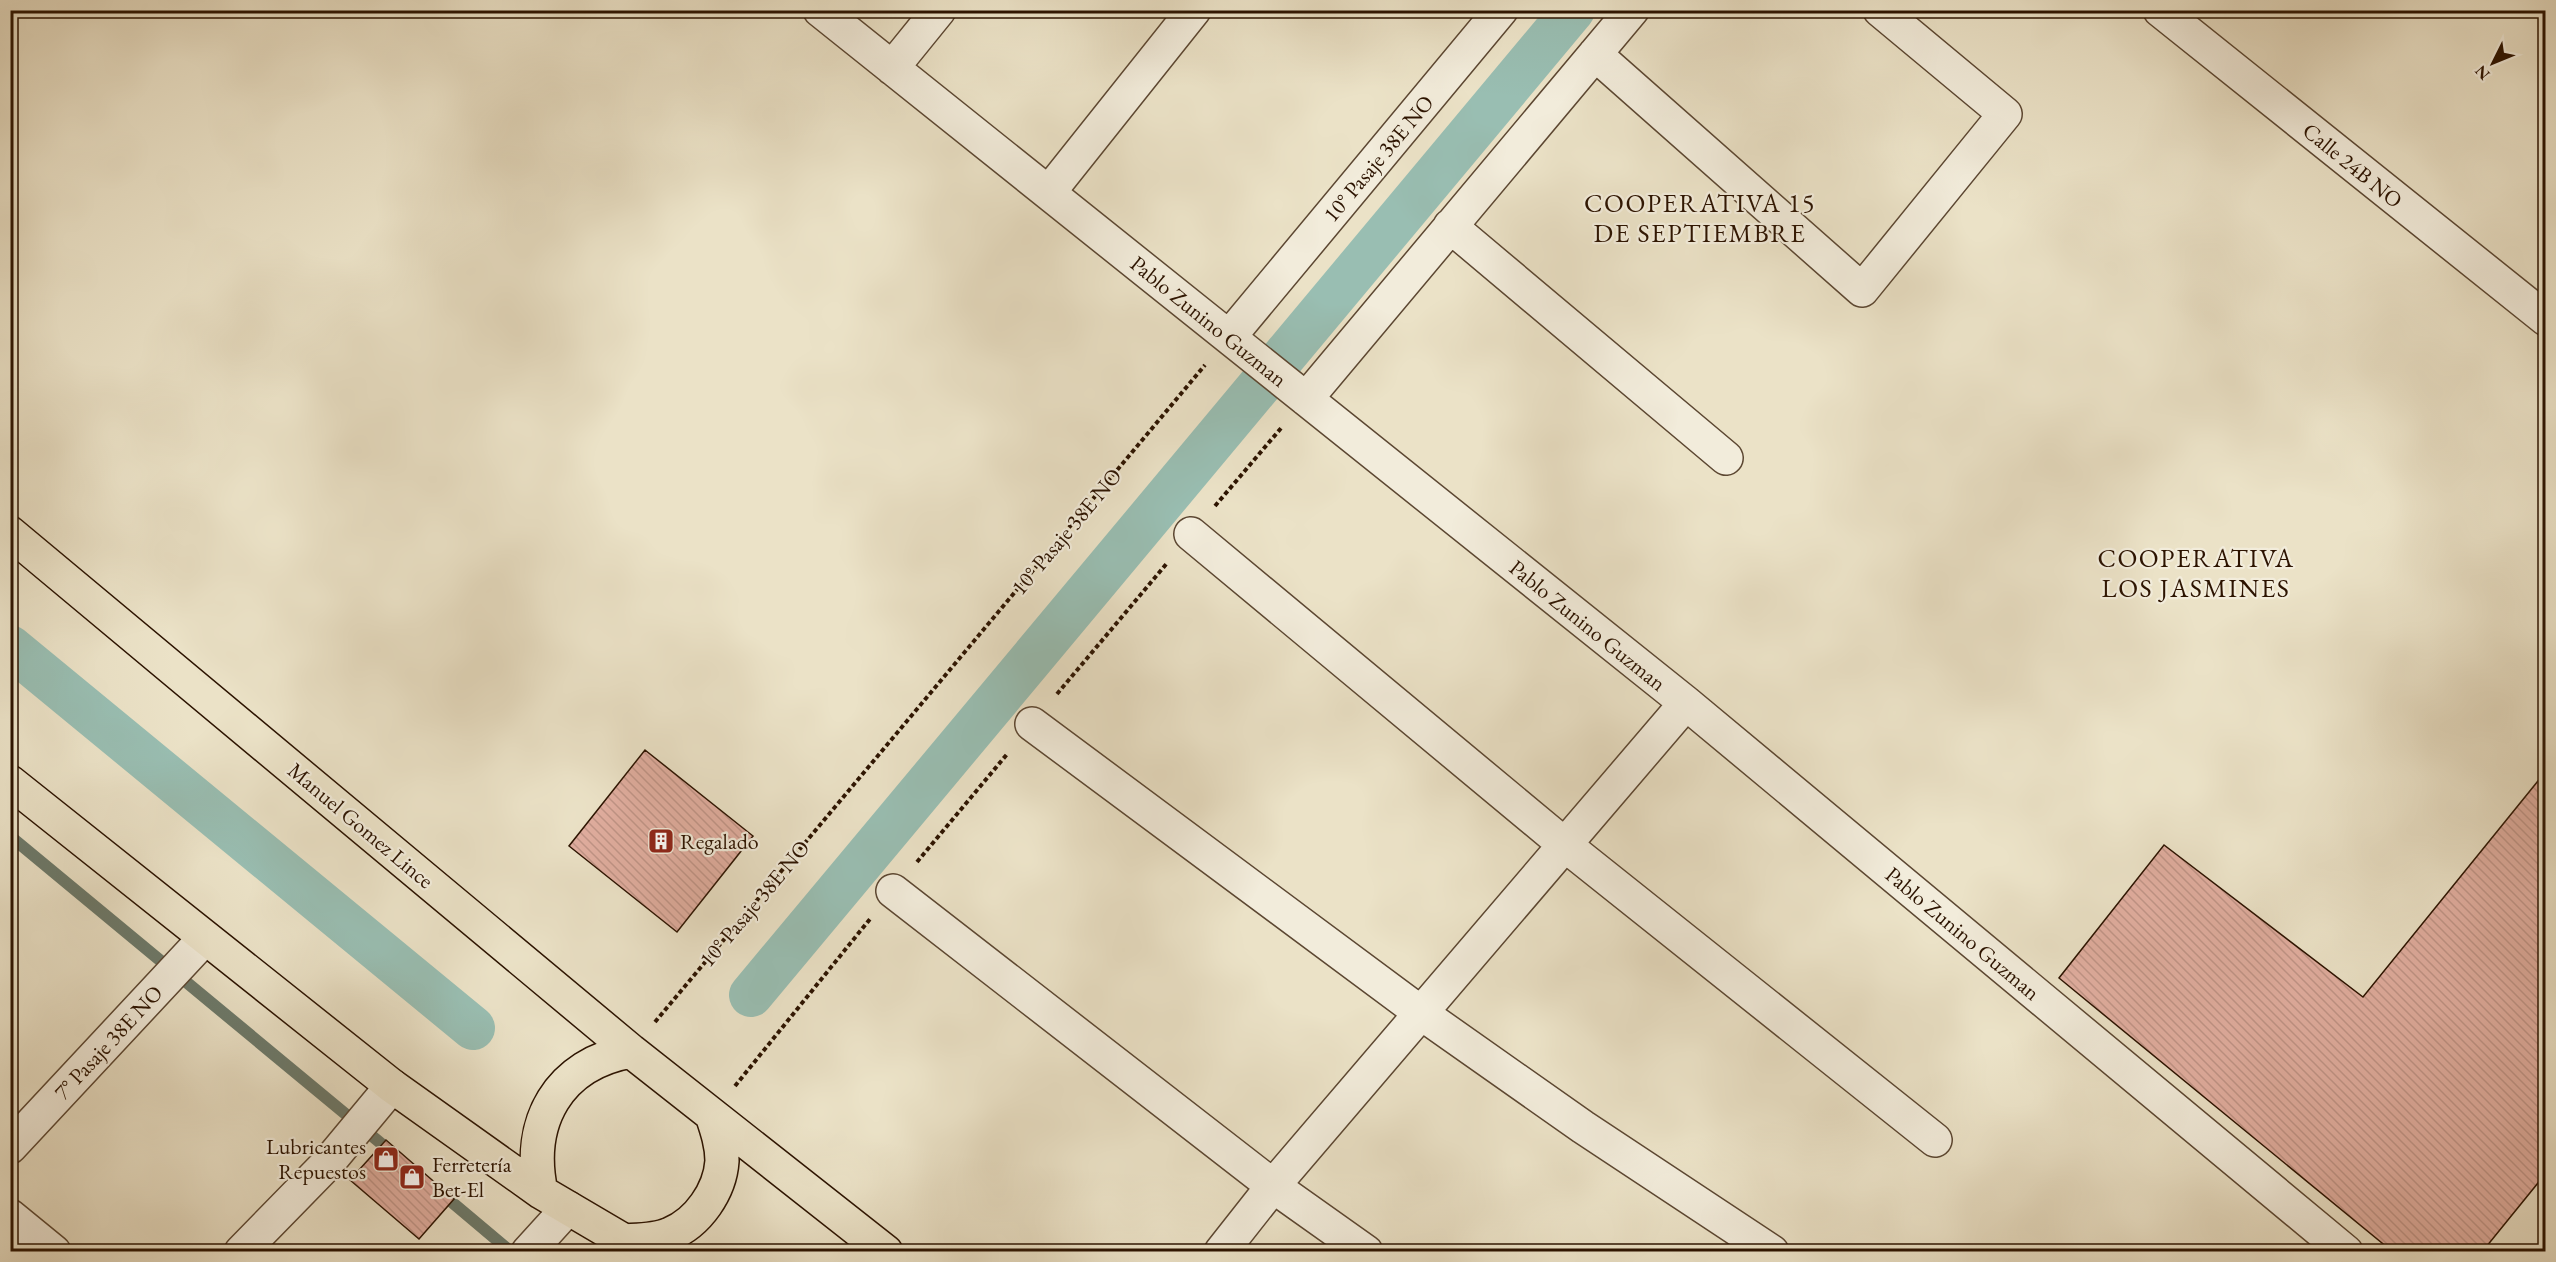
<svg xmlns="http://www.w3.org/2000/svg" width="2556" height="1262" viewBox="0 0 2556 1262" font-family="'EB Garamond',serif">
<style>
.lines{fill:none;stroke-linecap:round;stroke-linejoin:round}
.stream{stroke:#6d7a6b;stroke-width:12}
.canal{stroke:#99beb2;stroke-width:44}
.building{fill:url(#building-back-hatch);stroke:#2c1300;stroke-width:1.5}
.minor-casing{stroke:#5c4732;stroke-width:36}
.major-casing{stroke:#2c1300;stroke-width:36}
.path{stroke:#2c1300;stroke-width:4;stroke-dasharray:4.5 3;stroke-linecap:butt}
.minor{stroke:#f2ecdb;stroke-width:33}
.major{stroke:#ebe2c7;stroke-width:33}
.labels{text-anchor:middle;stroke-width:4.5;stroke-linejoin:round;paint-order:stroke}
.street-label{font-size:22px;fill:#2c1300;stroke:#f2ecdb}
.poi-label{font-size:22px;fill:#2c1300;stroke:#f2ecdb;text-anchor:start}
.quarter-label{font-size:26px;letter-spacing:1.5px;fill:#2c1300;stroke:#f2ecdb}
</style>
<defs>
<pattern id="building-back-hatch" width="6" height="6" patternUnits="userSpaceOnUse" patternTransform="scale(1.5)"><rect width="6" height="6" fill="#e1aea0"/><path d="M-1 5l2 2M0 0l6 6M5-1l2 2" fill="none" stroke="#c19588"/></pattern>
</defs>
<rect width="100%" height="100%" fill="#ebe2c7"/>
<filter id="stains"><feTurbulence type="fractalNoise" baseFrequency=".00333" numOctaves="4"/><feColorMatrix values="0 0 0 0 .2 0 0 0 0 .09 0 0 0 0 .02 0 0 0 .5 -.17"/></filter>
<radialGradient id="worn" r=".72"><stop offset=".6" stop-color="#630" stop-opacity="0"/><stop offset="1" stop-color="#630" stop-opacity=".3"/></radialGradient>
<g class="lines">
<path class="stream" d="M10,836L395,1155
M441,1193L511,1252"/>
<path class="canal" d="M10,647L473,1028
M751,995L1573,10"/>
</g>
<path class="building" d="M645,750L753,836L677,932L569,846Z
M2546,771V1173L2482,1252H2393L2059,978L2164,845L2363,997Z
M386,1140L454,1199L419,1239L350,1180Z"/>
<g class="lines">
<defs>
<path id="minor" d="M820,10L1686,703L2346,1252
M2160,10L2546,319
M1595,54L1862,290L2005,114L1880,10
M892,68L939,10
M1049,192L1194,10
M1450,226L1726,458
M1229,337L1501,10
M1306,399L1632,10
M1191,534L1565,845L1935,1140
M1032,724L1421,1013L1583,1127L1772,1252
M893,891L1273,1186L1366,1252
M10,1147L205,938
M10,1216L54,1252
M241,1252L328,1163L392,1086
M528,1252L568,1208
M1221,1252L1273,1186L1686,703"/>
<path id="major" d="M10,533L631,1051L886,1252
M10,782L392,1086L541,1192L643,1252
M541,1192C526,1122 558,1064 631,1051
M624,1241C639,1240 657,1240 670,1234C698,1223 720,1191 722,1161C722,1145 717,1130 712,1115"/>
</defs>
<use href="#minor" class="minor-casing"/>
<use href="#major" class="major-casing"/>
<path class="path" d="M1215,506L1282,427
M1057,694L1168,562
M917,862L1008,753
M655,1022L1205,365
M735,1086L870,919"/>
<use href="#minor" class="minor"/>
<use href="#major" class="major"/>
</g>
<defs>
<symbol id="building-square" viewBox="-11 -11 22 22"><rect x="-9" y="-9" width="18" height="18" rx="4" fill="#8f2418" stroke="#f2ecdb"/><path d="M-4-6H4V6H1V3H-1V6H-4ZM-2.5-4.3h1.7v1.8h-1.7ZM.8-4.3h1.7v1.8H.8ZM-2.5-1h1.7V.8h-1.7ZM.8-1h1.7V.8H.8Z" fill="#fff"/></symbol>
<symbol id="shop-square" viewBox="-11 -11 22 22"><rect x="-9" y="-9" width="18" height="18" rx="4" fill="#8f2418" stroke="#f2ecdb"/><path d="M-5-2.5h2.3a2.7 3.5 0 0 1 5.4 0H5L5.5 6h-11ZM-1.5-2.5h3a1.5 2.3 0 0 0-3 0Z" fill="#fff"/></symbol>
</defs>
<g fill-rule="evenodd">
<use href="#building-square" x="646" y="826" width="30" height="30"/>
<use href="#shop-square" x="371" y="1144" width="30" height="30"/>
<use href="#shop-square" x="397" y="1162" width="30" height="30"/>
</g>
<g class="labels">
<g class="street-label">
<text transform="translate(1378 158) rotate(-50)" y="8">10° Pasaje 38E NO</text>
<text transform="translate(2353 165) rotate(39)" y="8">Calle 24B NO</text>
<text transform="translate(1209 321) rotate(39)" y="8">Pablo Zunino Guzman</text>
<text transform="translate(1066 531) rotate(-50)" y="8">10° Pasaje 38E NO</text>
<text transform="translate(1588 625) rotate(39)" y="8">Pablo Zunino Guzman</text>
<text transform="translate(361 825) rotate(40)" y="8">Manuel Gomez Lince</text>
<text transform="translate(754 903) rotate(-50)" y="8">10° Pasaje 38E NO</text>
<text transform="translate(1963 933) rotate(40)" y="8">Pablo Zunino Guzman</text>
<text transform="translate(108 1042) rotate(-47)" y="8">7° Pasaje 38E NO</text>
</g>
<g class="poi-label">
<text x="680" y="849">Regalado</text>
<text x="366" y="1154" text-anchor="end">Lubricantes<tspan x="366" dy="25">Repuestos</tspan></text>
<text x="432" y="1172">Ferretería<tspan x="432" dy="25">Bet-El</tspan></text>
</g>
<g class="quarter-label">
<text x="1700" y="212">COOPERATIVA 15<tspan x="1700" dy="30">DE SEPTIEMBRE</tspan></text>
<text x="2196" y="567">COOPERATIVA<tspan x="2196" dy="30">LOS JASMINES</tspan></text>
</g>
</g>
<rect width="2556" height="1262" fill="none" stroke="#ebe2c7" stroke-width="36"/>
<rect x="12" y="12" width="2532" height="1238" fill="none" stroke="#2c1300" stroke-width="3"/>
<rect x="18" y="18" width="2520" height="1226" fill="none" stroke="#2c1300" stroke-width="1.5"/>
<g transform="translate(2493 63) rotate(227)" stroke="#f2ecdb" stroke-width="4.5" paint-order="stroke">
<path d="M0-4.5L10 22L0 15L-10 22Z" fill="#2c1300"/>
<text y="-9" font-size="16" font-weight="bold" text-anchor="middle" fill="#2c1300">N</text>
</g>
<rect width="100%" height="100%" filter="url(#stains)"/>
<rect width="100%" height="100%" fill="url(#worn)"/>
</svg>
